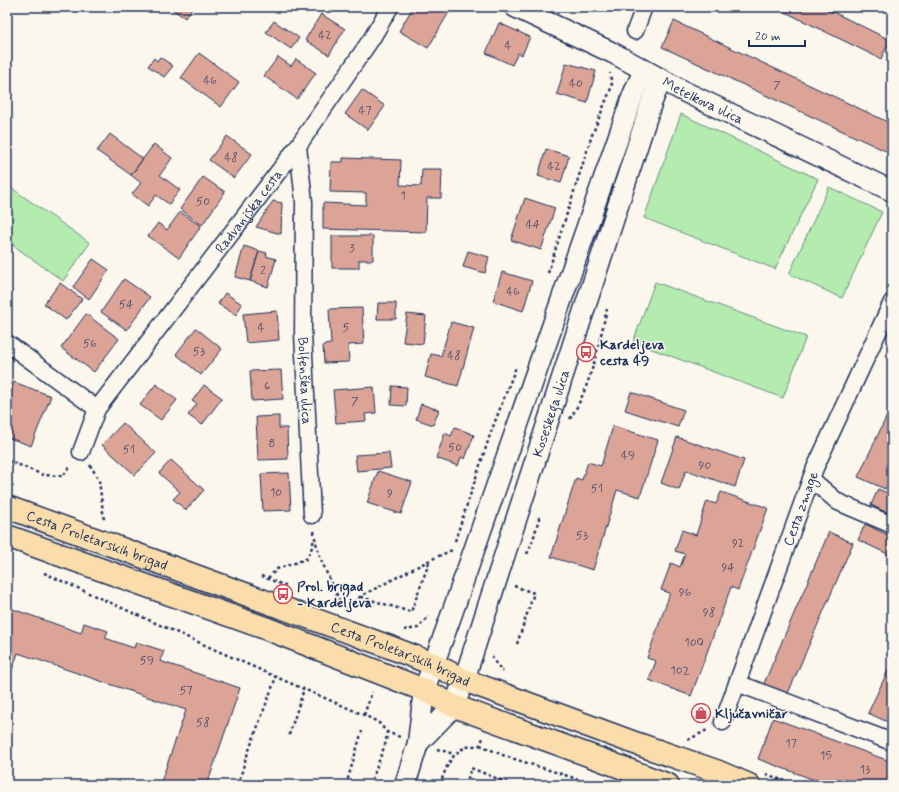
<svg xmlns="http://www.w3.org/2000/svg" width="899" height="792" viewBox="0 0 899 792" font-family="Mynerve,sans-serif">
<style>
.green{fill:#b4ecaf;stroke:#688e86}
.building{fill:#dca497;stroke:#1b2f5e}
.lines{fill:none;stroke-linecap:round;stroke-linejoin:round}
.minor-casing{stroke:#1b2f5e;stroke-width:19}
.tertiary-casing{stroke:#1b2f5e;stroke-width:23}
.primary-casing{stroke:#1b2f5e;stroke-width:25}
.path{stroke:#1b2f5e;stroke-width:2.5;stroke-dasharray:3 3;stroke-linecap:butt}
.minor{stroke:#fbf7ec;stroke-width:16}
.tertiary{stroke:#fbf7ec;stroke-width:20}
.primary{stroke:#faddab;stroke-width:22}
.labels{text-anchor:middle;stroke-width:3;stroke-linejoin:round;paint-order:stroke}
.number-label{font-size:12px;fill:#4b4c6c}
.street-label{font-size:14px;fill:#1b2f5e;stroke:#fbf7ec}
.poi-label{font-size:14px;font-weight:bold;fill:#1b2f5e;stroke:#fbf7ec;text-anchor:start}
</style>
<rect width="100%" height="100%" fill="#fbf7ec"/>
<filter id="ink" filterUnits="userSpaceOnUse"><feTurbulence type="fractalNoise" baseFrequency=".025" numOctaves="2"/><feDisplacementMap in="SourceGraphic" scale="8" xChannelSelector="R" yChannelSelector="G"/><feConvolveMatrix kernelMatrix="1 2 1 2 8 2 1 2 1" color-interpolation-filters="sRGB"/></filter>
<g filter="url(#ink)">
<path class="green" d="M681,114L818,179L775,269L644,218Z
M7,185L90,243L63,281L7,241Z
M829,187L882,212L842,298L789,274Z
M655,282L806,337L783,398L633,342Z"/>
<path class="building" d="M169,7H193L185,18Z
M413,7H452L428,48L399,31Z
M775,7H823L890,40L881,59Z
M321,14L345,29L329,55L305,40Z
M274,21L299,38L291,49L266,32Z
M674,21L892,124V154L662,47Z
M499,23L530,37L522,55L518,53L512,65L486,53Z
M199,53L239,82L221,107L181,78Z
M160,57L173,66L164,77L148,66L154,58L157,61Z
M278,57L291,66L296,59L316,73L297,99L264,76Z
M566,63L596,71L587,103L557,94Z
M362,90L385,106L368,130L345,114Z
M110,134L143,159L131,175L97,151Z
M227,136L252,154L234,178L209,160Z
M154,144L172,158L160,175L180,190L169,204L156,195L148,206L132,194L141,183L131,175Z
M546,149L569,156L561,183L538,176Z
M343,158L401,160L400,185L421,186L422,169H442L441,198H427L426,232L323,229V203L366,205V193L330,192L331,162H343Z
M203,177L225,192L202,225L180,209Z
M525,198L555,208L541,250L511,240Z
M273,201L282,203L281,234L256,227Z
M180,212L201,226L179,258L148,236L158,223L167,230Z
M332,236H373V260H359V268H332Z
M244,246L259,251L250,281L235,277Z
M259,251L267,253L266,256L276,259L268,287L250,281Z
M468,251L489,257L485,273L463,267Z
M93,259L109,270L89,299L73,287Z
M502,272L532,281L523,311L493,301Z
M124,279L150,297L127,330L101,312Z
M60,283L82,299L66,320L44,304Z
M225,293L242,304L236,315L218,304Z
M378,303H396V319H377Z
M362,308L364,344L348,345L349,362L324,363L323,345L331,344L329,309Z
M277,311L279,340L246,343L243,314Z
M86,314L119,339L94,372L61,348Z
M407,314L426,316L423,344L403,342Z
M451,322L474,328L458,386L425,377L431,354L441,356Z
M196,328L222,349L201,375L176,354Z
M281,370L283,399L252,401L250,371Z
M14,382L51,396L31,446L7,437V401Z
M156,384L177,400L161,420L140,405Z
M204,385L222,398L202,425L188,415L197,404L192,401Z
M392,386L407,387L406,406L391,405Z
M374,387L376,413L365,414L366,421L336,423L333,390Z
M631,392L684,410L678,427L625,410Z
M421,404L439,410L433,425L416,419Z
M892,405V474L885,489L858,477Z
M279,416V428H287L288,459L258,460L256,417Z
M123,423L156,453L135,475L102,445Z
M613,426L658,440L640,497L617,490L593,570L551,557L576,478L582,480L588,462L601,466Z
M455,427L474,435L465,459L461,457L458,466L436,458L445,433L451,436Z
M677,437L744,460L735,487L686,470L679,490L661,483Z
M389,453L391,468L357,471L355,455Z
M171,460L204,490L186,510L173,499L180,492L159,473Z
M378,471L412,482L401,514L367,503Z
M289,473L291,510L263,511L261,474Z
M878,489L892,495V515L871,505Z
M721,492L768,508L738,590L731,587L691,696L649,680L656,661L647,658L670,593L661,590L671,563L680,567L685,554L675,551L682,530L696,535L707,501L716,504Z
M865,524L892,537V556L858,540Z
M829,532L853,543L786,698L762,688Z
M7,607L81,633L84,623L108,631L105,638L134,648L136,642L164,651L160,661L240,688L207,785H160L186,710L18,653L7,684Z
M892,662V724L868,713Z
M773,718L892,762V785H828L758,759Z"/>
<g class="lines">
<defs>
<g id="minor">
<path d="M635,31L644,7"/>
<path id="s1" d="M298,146L304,202L303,334L312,515"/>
<path d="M7,343L97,409"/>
<path id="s2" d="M81,452L97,409L298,146L372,38L390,7"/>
<path d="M811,479L838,502L892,525"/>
<path d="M737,683L892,742"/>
<path id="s3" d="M723,722L815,468L892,302"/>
</g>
<g id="tertiary">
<path id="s4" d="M515,7L613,53L685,92L892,191"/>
<path id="s5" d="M418,743L454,706L464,680L651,104L661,79"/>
<path d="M405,785L418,743L424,690L450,619L633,95L644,70"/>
</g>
<g id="primary">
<path id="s6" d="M7,507L387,646L433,664L464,680L632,742L716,771L749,785"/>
<path d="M7,536L265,628L424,690L454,706L602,760L668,785"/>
</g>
</defs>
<use href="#minor" class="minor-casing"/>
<use href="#tertiary" class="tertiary-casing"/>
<use href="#primary" class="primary-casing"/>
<path class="path" d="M548,273L592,135L612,86L610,73
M570,419C591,386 598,347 607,309
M90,465L99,480L104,520
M7,469L10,461L43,475L63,476L71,465
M7,484L14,486
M314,531C317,558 332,583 343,608
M455,541L491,432L516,367
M527,554L533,540L540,515
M44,573L276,677L364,715L378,722L387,732L400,737
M261,576L286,586
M268,578L277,569L306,559L311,550L314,539
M514,586L534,593L517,644
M361,597L411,612L430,560
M345,610L361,596L430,560L452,550
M404,630L418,628L429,616
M492,656L494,661L503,672
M364,715L372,692
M289,735L304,689
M688,740L709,729
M480,745L505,756L596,785
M437,749L454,754
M766,774L795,785
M238,785L245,761L276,677
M346,785L362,731
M370,785L386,742L387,732
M440,785C445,770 451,752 467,747C471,746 476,746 480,745L483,738
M466,785L471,768L513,785
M577,785L579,780"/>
<use href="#minor" class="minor"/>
<use href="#tertiary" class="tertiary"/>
<use href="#primary" class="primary"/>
</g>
</g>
<defs>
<symbol id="bus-ring" viewBox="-11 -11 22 22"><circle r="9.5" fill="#fbf7ec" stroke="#d1495b" stroke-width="1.5"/><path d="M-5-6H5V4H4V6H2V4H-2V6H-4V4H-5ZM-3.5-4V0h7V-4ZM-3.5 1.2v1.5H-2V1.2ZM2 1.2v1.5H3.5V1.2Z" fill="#d1495b"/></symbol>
<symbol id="shop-ring" viewBox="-11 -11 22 22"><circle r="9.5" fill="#fbf7ec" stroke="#d1495b" stroke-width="1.5"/><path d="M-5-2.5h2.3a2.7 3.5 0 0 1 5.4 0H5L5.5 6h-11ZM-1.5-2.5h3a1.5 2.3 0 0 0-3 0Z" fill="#d1495b"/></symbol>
</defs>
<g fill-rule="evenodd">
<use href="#bus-ring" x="575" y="341" width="22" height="22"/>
<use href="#bus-ring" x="272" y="583" width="22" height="22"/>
<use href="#shop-ring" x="690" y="702" width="22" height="22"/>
</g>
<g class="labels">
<g class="number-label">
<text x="325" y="39">42</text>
<text x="508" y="49">4</text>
<text x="210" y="84">46</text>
<text x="576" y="87">40</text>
<text x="777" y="89">7</text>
<text x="365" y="114">47</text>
<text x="231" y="161">48</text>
<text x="554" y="170">42</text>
<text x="403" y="199">1</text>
<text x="203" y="205">50</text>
<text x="533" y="228">44</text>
<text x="352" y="252">3</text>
<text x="263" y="274">2</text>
<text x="513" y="295">46</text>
<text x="126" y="308">54</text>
<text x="261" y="331">4</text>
<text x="346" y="331">5</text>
<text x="90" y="347">56</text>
<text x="199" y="355">53</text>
<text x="454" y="359">48</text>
<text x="267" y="389">6</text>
<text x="355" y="405">7</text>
<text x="272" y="447">8</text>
<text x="455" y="451">50</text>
<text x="129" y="453">51</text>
<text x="628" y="459">49</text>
<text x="705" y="469">90</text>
<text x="597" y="492">51</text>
<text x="276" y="496">10</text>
<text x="390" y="497">9</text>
<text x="582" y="539">53</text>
<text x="738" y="547">92</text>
<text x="728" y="571">94</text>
<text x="685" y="596">96</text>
<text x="709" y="616">98</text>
<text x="694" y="646">100</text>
<text x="147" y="664">59</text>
<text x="680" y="674">102</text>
<text x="186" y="694">57</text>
<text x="203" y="726">58</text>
<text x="791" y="747">17</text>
<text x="826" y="759">15</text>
<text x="865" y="773">13</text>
</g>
<g class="street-label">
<text dy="5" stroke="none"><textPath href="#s4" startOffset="210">Metelkova ulica</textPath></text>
<text dy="5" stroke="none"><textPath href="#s2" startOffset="295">Radvanjska cesta</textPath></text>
<text dy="5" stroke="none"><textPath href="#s1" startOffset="235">Bolfenška ulica</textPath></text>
<text dy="5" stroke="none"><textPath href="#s5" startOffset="360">Koseskega ulica</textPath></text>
<text dy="5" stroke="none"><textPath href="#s3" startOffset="227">Cesta zmage</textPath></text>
<text dy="5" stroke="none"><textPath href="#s6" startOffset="96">Cesta Proletarskih brigad</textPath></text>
<text dy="5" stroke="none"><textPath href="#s6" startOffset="420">Cesta Proletarskih brigad</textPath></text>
</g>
<g class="poi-label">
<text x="600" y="349">Kardeljeva<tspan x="600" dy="16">cesta 49</tspan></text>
<text x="297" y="591">Prol. brigad<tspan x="297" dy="16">- Kardeljeva</tspan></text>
<text x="715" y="718">Ključavničar</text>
</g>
</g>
<rect width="899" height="792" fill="none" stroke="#fbf7ec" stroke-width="24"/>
<rect x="12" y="12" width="875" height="768" fill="none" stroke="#1b2f5e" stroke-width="1.5" filter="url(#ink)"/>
<path d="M749 40v6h56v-6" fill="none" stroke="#1b2f5e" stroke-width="2"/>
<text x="755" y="40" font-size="12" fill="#1b2f5e" stroke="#fbf7ec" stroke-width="3" paint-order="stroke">20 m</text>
</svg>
